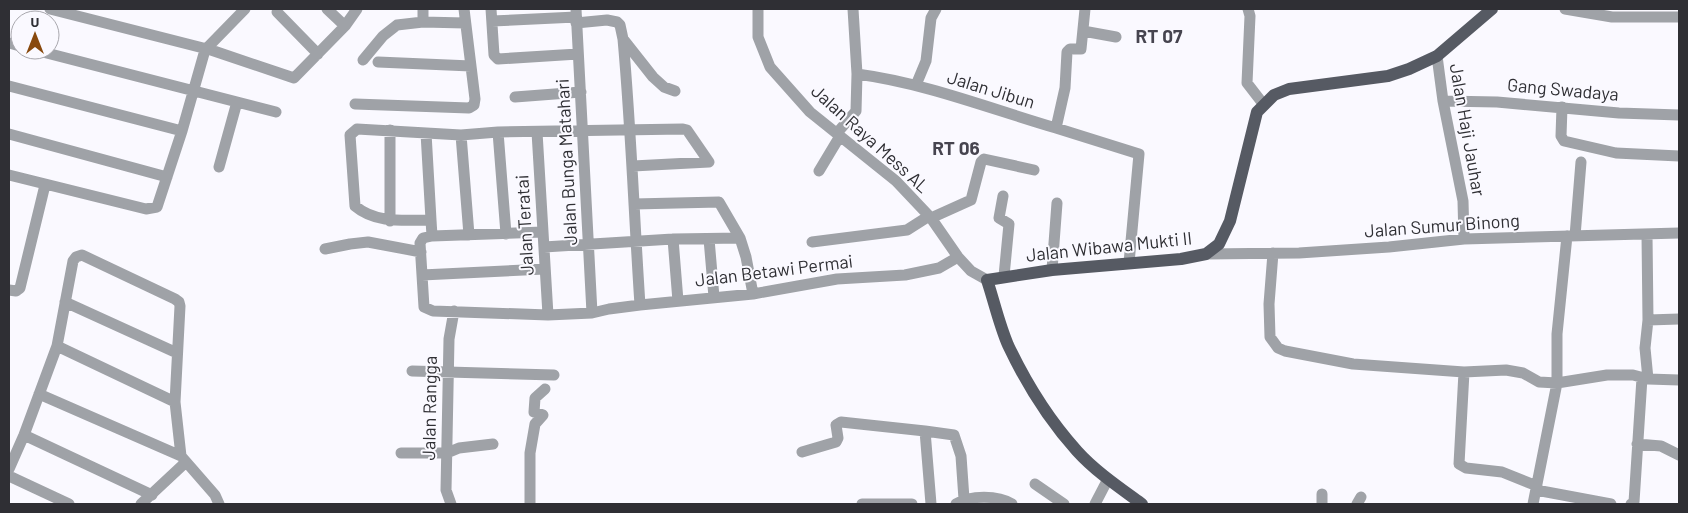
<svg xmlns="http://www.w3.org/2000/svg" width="1688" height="513" viewBox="0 0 1688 513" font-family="Barlow,sans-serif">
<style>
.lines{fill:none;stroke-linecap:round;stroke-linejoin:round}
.minor{stroke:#9fa2a7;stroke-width:11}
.major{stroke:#565a63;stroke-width:12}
.labels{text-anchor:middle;stroke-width:4;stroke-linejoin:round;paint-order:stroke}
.street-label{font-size:18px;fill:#2f2f34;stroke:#faf9ff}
.neighbourhood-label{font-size:19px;font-weight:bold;fill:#46444f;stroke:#faf9ff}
</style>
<rect width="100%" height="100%" fill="#faf9ff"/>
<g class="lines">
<path class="minor" d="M50,9L211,50L294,78L345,26L357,9
M327,9L345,26
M423,9V22L465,23
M491,9L494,55L498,59L578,54
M576,9L592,313
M758,9V37L770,67L810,112L896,181L931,218L958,257L971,271L987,280
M1085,9L1081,49H1070L1067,52L1065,88L1056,128L1139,154L1129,263
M1248,9L1250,16L1247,83L1264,105
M1565,9L1612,17H1679
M277,12L318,54
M492,21L576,17
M576,23L607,20L617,22L620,25L623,39L653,77L664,87L675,91
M1083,31L1116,37
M623,39C631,127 634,216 640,305
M9,43L20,46
M35,50L276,112
M1437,56L1443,101L1463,201L1464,239
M363,60L383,36L397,25L423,22
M378,62L471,66
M857,74C925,83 991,109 1056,128
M916,85L926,61L931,18L936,9
M9,86L182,131
M515,97L581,92
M1443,101L1497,102L1619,113L1679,115
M355,104L469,108L474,105L475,99L464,9
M1562,107L1561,136L1564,141L1616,153L1679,156
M390,130V221
M498,132L506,234
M537,132L548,315
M426,133L431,220
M837,133L856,111L857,74L853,9
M9,134L167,177
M219,167L237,102
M819,171L840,136
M9,175L146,209L157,207L182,131L205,50L245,9
M1003,196L999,218L1009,224L1004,276
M931,218L971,200L981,162L984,159L1034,170
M543,232L432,236L423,238L420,243L424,307L433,311L548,315L592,313L609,309L640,305L753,294L837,279L905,275L939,268L958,257
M469,235L461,135L498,132L683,129L687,130L709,162L633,166
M1647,235L1648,320L1645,348L1648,379
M432,236L431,220C405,220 376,224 355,206L350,135L357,129L461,135
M1575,236L1581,162
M740,238L746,257L753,294
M673,239L678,301
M709,239L714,297
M812,242L907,230L929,216
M544,247L673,239L740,238L719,202L634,204
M325,249L350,244L368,242L421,252
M1273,253L1269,304L1270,337L1278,348L1285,351L1353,364L1464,372L1506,370L1523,373L1539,382L1557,383L1607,375H1633L1648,379L1679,380
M1206,254L1299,253L1389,247L1464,239L1679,233
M1052,270L1057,203
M422,275L545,269
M9,290L16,291L20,288L45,185
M65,302L177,353
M1648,320L1679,319
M57,346L175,402
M412,371L554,375
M1464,372L1459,464L1466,468L1502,472L1537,486
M39,394L181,456
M24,435L152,495
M1637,444L1661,446L1679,455
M802,452L836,442L838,438L836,425L841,422L925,431
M401,453H447L459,448L493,444
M9,469L24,435L57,346L73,261L76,257L82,255L175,299L179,302L180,306L175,402L181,456L215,495L219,504
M9,476L69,504
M1035,484L1064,504
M1536,490L1611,504
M141,504L186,462
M451,504L446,490L449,339L454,311
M530,504V453L535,424L543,415L534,412L535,398L545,389
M862,504H912
M931,504L925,431L954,435L961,456L964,499
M956,504C970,495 998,495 1012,504
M1095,504L1108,479
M1322,504V494
M1357,504L1361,497
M1533,504L1557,383V334L1567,236
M1631,504L1634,502L1642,378"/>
<path class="major" d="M1142,504C1120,488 1095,471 1077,451C1049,420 1026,383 1008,345C999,324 994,301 987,280L1052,270L1181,259L1206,254L1219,244L1230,221L1257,112L1274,95L1289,89L1388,76L1409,69L1437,56L1492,9"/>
</g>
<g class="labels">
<g class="street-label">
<text transform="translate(991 90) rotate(17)" y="6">Jalan Jibun</text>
<text transform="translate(1563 90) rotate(5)" y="6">Gang Swadaya</text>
<text transform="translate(1467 130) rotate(80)" y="6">Jalan Haji Jauhar</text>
<text transform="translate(870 139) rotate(42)" y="6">Jalan Raya Mess AL</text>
<text transform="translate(567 162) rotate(-93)" y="6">Jalan Bunga Matahari</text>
<text transform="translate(525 225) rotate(-93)" y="6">Jalan Teratai</text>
<text transform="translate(1442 226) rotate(-4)" y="6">Jalan Sumur Binong</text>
<text transform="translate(1109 247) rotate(-6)" y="6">Jalan Wibawa Mukti II</text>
<text transform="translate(774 271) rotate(-7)" y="6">Jalan Betawi Permai</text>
<text transform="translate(430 408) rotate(-89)" y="6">Jalan Rangga</text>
</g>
<g class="neighbourhood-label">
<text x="1159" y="43">RT 07</text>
<text x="956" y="155">RT 06</text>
</g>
</g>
<rect width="1688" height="513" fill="none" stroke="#2f2f34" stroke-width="20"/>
<g transform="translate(35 35)"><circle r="24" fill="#faf9ff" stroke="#a9a8ae"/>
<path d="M0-4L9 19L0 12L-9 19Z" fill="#88490d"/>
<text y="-8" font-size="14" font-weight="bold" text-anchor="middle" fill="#2f2f34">U</text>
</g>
</svg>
